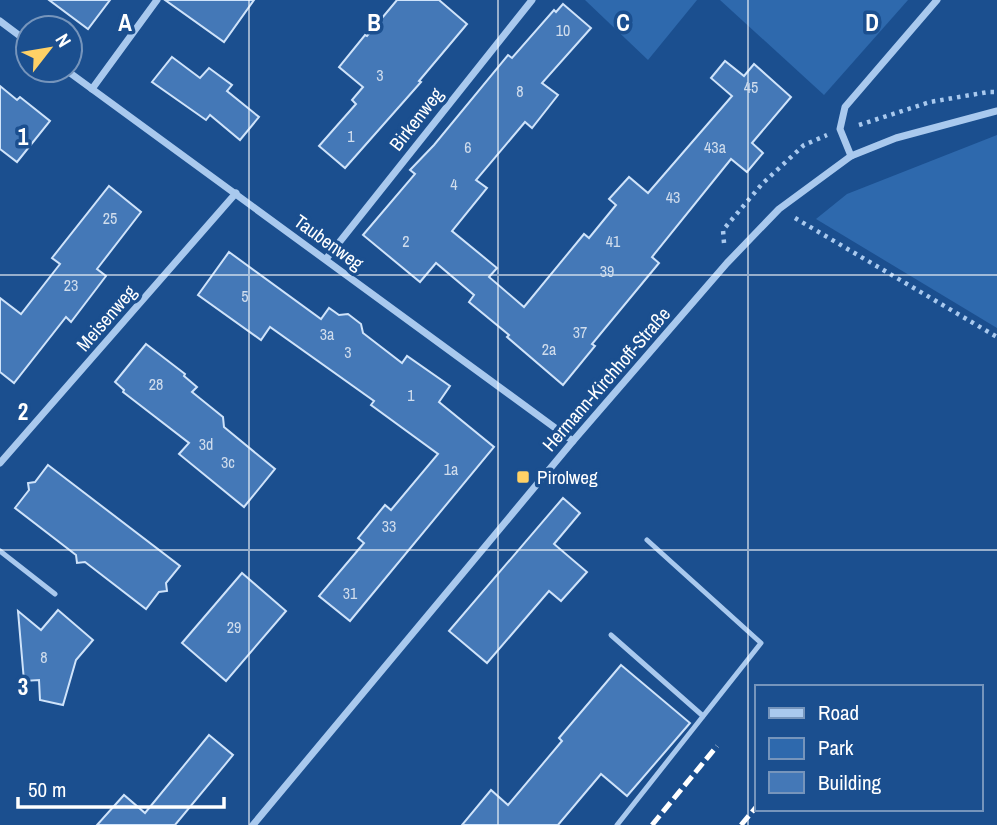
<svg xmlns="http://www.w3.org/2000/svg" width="997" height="825" font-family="'Archivo Narrow',sans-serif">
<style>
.green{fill:#2e69ad}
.building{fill:#4478b7;stroke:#cfe3fa;stroke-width:2}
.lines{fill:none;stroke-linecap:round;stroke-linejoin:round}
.path{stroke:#a9c9ee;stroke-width:4.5;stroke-dasharray:3.5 5;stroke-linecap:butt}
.lane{stroke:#a9c9ee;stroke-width:5}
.street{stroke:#a9c9ee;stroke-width:7}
.rail{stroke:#fff;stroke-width:5;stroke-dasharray:12 5;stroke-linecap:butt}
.grid{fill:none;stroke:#fff;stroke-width:2;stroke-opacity:0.55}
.poi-dot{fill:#ffd166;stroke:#1b4f8f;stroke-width:2.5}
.labels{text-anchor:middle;stroke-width:7;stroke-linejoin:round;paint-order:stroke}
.number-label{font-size:16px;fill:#d0dded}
.street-label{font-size:19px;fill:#fff;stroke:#1b4f8f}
.poi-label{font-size:19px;fill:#fff;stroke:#1b4f8f;text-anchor:start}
.grid-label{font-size:23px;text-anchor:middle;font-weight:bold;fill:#fff;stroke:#1b4f8f;stroke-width:7;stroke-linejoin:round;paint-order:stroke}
</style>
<rect width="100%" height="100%" fill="#1b4f8f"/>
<g class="green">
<polygon points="585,0 697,0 648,60"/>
<polygon points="720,0 908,0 824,95"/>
<polygon points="997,135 997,328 816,219 847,194"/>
</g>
<g class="building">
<polygon points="49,0 110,0 88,29"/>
<polygon points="165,0 254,0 224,42"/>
<polygon points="397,0 439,0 467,24 419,81 421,82 345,168 319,146 356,104 352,100 363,87 339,67 365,35 367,36"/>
<polygon points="563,4 591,28 542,83 558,95 532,128 525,122 476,180 487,188 452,231 497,268 489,277 524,307 584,234 589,238 616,205 609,199 629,177 648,193 732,96 711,78 725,61 744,76 754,64 791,97 752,143 763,153 747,172 731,159 652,257 659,263 592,344 595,346 563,385 507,337 509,335 469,302 474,295 436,263 420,282 363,235 415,174 410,170 434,145 508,55 512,58 554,10 556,12"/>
<polygon points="172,57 200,78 209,68 232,85 227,91 259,117 240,140 210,115 206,120 152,82"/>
<polygon points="0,86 17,100 20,97 50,121 17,162 0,149"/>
<polygon points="109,186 141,212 97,269 106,276 71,322 66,317 14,383 0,372 0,298 21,314 60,264 52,258"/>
<polygon points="229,252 321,319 329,308 339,315 348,314 361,324 363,333 402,363 407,356 450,386 439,402 494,447 350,621 319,596 364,543 358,538 385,505 391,510 438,454 371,405 374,401 270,327 261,340 198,295"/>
<polygon points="146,344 185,374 184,376 197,387 192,392 223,417 224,427 275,469 244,507 179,454 189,443 123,392 124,390 115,382"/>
<polygon points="48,465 180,566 166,583 167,591 159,592 146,609 85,562 77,563 76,555 15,508 29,490 28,483 35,482"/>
<polygon points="563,498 580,513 554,544 587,572 561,601 549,591 487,663 449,631"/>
<polygon points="242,573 286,611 226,681 182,643"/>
<polygon points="58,610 93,640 76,660 63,705 40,700 39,680 24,681 18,611 41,630"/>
<polygon points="621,665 690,723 627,796 601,774 558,825 462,825 491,790 508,805 562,741 559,738"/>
<polygon points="209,735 233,755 175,825 97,825 124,795 145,813"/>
</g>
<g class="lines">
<g class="path">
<polyline points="859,125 930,102 988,92 996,92"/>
<polyline points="795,218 997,337"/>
<polyline points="724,243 723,230 762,184 804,145 827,135"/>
</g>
<g class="lane">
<polyline points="0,551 55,594"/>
<polyline points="611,635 703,716"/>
<polyline points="617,825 761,643 647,540"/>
</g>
<g class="street">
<polyline points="0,21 28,42"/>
<polyline points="66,70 573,441"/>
<polyline points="92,89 157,0"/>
<polyline points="851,156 840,129 845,107 937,0"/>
<polyline points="326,259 532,0"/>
<polyline points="0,463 236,193"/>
<polyline points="253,825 573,441 727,263 779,209 851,156 896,138 997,111"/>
</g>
<g class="rail">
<polyline points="652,825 717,746"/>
<polyline points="741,825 757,806"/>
</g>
</g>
<path class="grid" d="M 249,0 L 249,825M 498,0 L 498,825M 748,0 L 748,825M 0,275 L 997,275M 0,550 L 997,550"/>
<rect class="poi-dot" x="516" y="470" width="14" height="14" rx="3.5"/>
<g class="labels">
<g class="number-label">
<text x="563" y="36">10</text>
<text x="380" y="81">3</text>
<text x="751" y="93">45</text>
<text x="520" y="97">8</text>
<text x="351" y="142">1</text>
<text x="468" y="153">6</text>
<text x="715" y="153">43a</text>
<text x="454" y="190">4</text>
<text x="673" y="203">43</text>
<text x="110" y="224">25</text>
<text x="406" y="247">2</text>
<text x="613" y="247">41</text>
<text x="607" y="277">39</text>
<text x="71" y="291">23</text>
<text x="245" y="302">5</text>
<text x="580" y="338">37</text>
<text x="327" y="340">3a</text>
<text x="549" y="355">2a</text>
<text x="348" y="358">3</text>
<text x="156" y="390">28</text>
<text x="411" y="401">1</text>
<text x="206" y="450">3d</text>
<text x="228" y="468">3c</text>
<text x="451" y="475">1a</text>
<text x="389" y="532">33</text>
<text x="350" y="599">31</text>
<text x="234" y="633">29</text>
<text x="44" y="663">8</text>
</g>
<g class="street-label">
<text transform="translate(416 119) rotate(-52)" y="7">Birkenweg</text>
<text transform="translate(329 242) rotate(36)" y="7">Taubenweg</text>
<text transform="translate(106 318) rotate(-49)" y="7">Meisenweg</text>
<text transform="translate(606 379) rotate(-49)" y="7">Hermann-Kirchhoff-Straße</text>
</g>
<g class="poi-label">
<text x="537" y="484">Pirolweg</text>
</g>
</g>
<g class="grid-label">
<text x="125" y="31">A</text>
<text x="374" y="31">B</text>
<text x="623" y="31">C</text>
<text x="872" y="31">D</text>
<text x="23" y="145">1</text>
<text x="23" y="420">2</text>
<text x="23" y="695">3</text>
</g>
<rect x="755" y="685" width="228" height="126" fill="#1b4f8f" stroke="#7695bc" stroke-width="2"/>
<rect x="769" y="708" width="35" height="10" fill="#a9c9ee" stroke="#7695bc" stroke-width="2"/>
<text x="818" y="720" font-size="21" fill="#ffffff">Road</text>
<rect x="769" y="738" width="35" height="21" fill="#2e69ad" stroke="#7695bc" stroke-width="2"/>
<text x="818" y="755" font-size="21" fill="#ffffff">Park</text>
<rect x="769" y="772" width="35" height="21" fill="#4478b7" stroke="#7695bc" stroke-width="2"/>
<text x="818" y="790" font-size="21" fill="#ffffff">Building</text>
<g transform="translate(49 49) rotate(59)"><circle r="33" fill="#1b4f8f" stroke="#7695bc" stroke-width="2"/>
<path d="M0-5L12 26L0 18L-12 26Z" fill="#ffd166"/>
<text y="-10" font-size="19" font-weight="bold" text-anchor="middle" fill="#ffffff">N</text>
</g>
<path d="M18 797v10h206v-10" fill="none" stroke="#ffffff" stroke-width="3.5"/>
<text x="28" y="797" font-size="21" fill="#ffffff" stroke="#1b4f8f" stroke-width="5" paint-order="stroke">50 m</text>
</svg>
